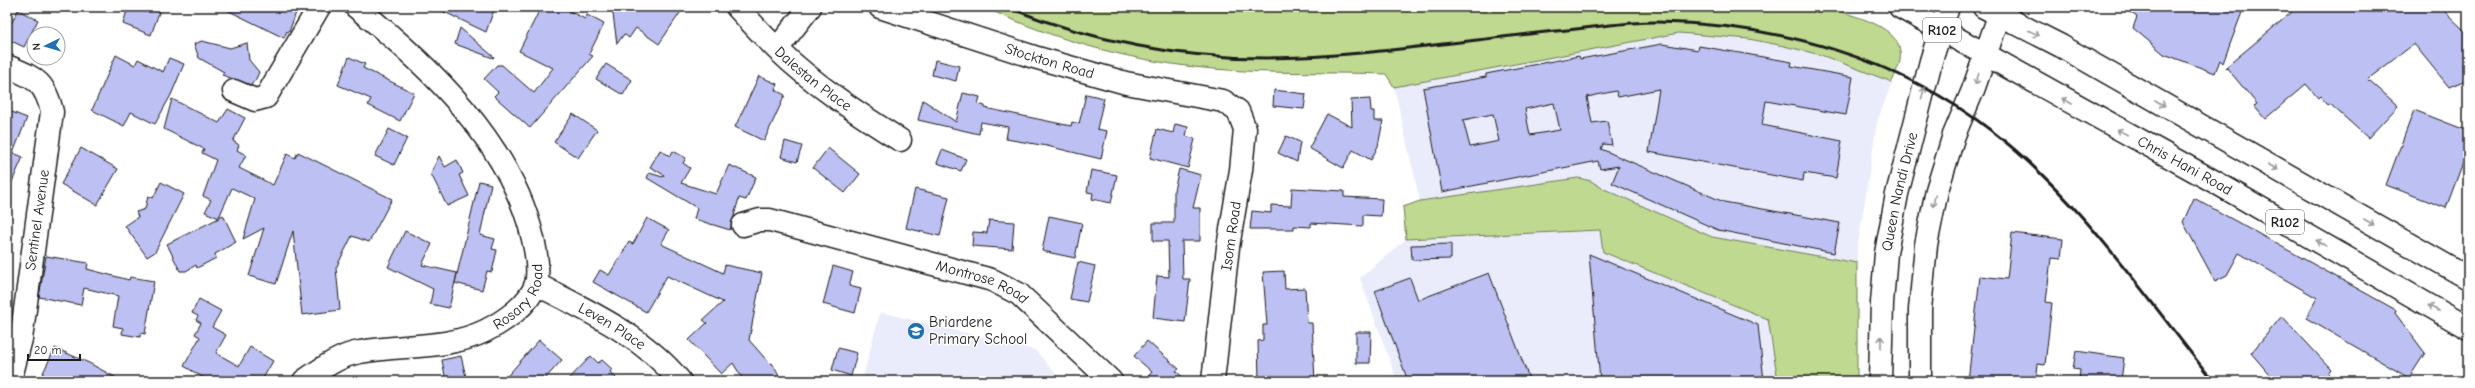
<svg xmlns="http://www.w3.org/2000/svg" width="2475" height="388" font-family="'Comic Neue',sans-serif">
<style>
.built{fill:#ebecfb}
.green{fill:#bfd990;stroke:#6e7a56}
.building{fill:#bdc0f2;stroke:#1c1c1c;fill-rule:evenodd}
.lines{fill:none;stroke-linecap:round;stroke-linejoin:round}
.minor-casing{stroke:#1c1c1c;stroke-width:25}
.major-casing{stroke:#1c1c1c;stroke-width:25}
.minor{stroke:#fff;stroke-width:22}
.major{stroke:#fff;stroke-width:22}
.rail{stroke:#1c1c1c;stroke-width:3}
.oneway{stroke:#999}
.labels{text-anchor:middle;stroke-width:3;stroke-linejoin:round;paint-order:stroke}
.shield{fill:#fff;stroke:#606060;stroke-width:1}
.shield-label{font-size:14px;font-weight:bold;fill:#1c1c1c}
.street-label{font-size:15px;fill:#1c1c1c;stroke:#fff}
.poi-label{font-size:15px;fill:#1c1c1c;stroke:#fff;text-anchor:start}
</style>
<rect width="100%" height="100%" fill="#fff"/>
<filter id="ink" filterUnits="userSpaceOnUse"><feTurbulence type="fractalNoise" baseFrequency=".025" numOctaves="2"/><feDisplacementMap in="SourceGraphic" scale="8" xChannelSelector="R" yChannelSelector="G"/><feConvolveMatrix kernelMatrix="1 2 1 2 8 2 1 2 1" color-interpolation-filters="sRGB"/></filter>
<g filter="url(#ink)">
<g class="built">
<polygon points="1679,33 1749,39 1784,46 1821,55 1892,82 1877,122 1857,251 1857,263 1712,237 1601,188 1591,181 1579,178 1420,201 1394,87"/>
<polygon points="1600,230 1603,252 1768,319 1778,381 1397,381 1360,278 1406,239"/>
<polygon points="880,312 1035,350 1062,381 862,381"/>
</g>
<g class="green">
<path d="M 984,7 L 1825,7 C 1850,16 1906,24 1900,61 C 1898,68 1895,75 1892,82 L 1821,55 L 1784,46 L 1749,39 L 1679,33 L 1394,87 L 1386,74 C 1329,72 1271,74 1214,69 C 1134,62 1056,41 984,7 Z"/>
<polygon points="1578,178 1591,181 1602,188 1712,237 1857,263 1857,381 1778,381 1768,319 1603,252 1600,230 1406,239 1403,207 1420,201"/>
</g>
<g class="building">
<polygon points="128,7 161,7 151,35 123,24"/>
<polygon points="221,7 298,7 289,32 287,31 284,38"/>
<polygon points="434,7 495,7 486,32"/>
<polygon points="541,7 562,7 585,19 587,15 604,24 589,54 593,56 530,128 494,96 498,92 484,79 497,65 502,65 534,93 553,68 519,51"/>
<polygon points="612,7 684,7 659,44 636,28 629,38 624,34 617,44"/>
<polygon points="2122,7 2244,7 2223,63 2220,60 2215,73 2164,54 2133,28 2137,17"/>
<polygon points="2298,7 2440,7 2468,34 2468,79 2449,87 2414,44 2368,79 2398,106 2368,138 2330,104 2328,105 2320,96 2318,98 2306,84 2265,119 2254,106 2257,104 2226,67"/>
<polygon points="18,10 38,20 24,47 7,39 7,32"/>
<polygon points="460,28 494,57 493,58 455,44"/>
<polygon points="202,41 230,48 247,43 249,60 259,72 256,79 251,85 222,75 224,72 199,58 194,44"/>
<path d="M 1662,44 L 1698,50 L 1699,46 L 1792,62 L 1791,66 L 1853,77 L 1846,115 L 1766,101 L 1762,125 L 1842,141 L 1836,178 L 1804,173 L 1803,181 L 1649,152 L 1659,89 L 1618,97 L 1616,91 L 1587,97 L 1592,123 L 1607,121 L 1612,145 L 1603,144 L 1601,149 L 1724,202 L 1840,223 L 1834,253 L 1718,230 L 1612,183 L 1619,166 L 1600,169 L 1598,161 L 1442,192 L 1423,88 L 1486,77 L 1486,74 L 1579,56 L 1580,59 ZM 1554,103 L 1560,130 L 1530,135 L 1525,109 ZM 1493,114 L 1499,141 L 1470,147 L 1463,120 Z"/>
<polygon points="116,55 135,65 138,59 163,72 169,58 184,64 171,95 155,124 131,112 124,126 92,110"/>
<polygon points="349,57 365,64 363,68 414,93 400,121 368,105 371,99 338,85"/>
<polygon points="935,60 959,66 956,81 932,75"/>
<polygon points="606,64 632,80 623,95 596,79"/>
<polygon points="759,76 777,84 775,90 785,95 764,141 735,127"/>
<polygon points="1274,90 1306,94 1304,109 1273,106"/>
<polygon points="963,93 980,97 978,104 985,106 985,108 1071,126 1072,122 1079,124 1086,94 1104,98 1097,129 1107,131 1101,159 1047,146 1006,139 1008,127 981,122 979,134 918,120 923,100 956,122"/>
<polygon points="172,99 219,123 228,109 245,118 233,141 239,145 237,150 246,155 239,168 273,185 287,154 295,158 298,152 392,199 369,242 352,236 336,268 340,310 302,315 293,231 276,284 249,276 264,228 243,239 255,199 232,188 219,217 223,215 236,242 215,254 216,258 197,268 196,265 186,271 180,271 167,244 219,218 205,212 211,200 203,196 216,160 202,153 204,149 164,129"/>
<polygon points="1370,99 1371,111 1374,111 1374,121 1383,121 1378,146 1371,160 1353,150 1343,168 1309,148 1327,114 1352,127 1351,100"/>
<polygon points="7,110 27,118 13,153 23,157 7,193"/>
<polygon points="2414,110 2468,131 2468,149 2446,208 2386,185"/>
<polygon points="573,114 597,130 578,158 554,142"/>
<polygon points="1175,124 1188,127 1186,136 1195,139 1188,168 1150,158 1157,129 1173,133"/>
<polygon points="389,129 407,138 394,165 375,156"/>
<polygon points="1286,136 1300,142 1297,162 1278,153"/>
<polygon points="785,141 802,146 797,162 781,157"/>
<polygon points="81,148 118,169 97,205 61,184"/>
<polygon points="828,148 860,174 845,193 813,168"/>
<polygon points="660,150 670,156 673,151 686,158 683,163 690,168 681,183 716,194 729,165 756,177 746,200 739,198 730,230 694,219 697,208 647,178 649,173 663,177 664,175 650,167"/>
<polygon points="942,150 966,159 961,171 937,163"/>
<polygon points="439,156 445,167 457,160 463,173 459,175 469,196 447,206 431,174"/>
<polygon points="1179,169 1201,175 1193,208 1200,208 1200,241 1182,241 1183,279 1190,279 1185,322 1153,318 1157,276 1169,277 1168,241 1153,241 1153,223 1174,223 1174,190"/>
<polygon points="1091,170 1117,175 1111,203 1092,199 1093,193 1087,192"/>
<polygon points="479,181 491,184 480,235 495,239 492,249 497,250 492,272 487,271 482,290 455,283"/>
<polygon points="161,182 184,194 155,252 147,257 125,226 138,217 136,212 145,209 148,196 153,198"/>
<polygon points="1292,188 1344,191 1344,197 1382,199 1381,216 1363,215 1363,226 1311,223 1311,227 1294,226 1294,229 1250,229 1252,211 1271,213 1271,205 1291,206"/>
<polygon points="915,189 949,197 940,236 906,228"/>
<polygon points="2194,198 2396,310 2395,313 2425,353 2409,378 2306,318 2317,298 2239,253 2227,275 2215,281 2183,222"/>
<polygon points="1049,216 1082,223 1075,258 1042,251"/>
<polygon points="647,218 669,230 661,244 723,273 725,265 762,273 749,340 770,364 772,363 782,381 744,381 733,363 721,374 689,340 707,323 703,320 723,302 667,276 646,312 593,282 600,270 609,275 629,242 633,244"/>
<polygon points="989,220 1014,222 1012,249 972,246 973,232 987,233"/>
<polygon points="405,231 432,244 422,265 457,273 449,308 430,304 433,289 388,267"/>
<polygon points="2012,233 2063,239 2061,259 2051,258 2046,302 2052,303 2045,365 2038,364 2036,381 1968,381 1980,276 2007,279"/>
<polygon points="1451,244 1451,259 1412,260 1411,245"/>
<polygon points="1589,254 1758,325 1764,381 1600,381"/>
<polygon points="46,256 88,263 87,269 129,280 130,277 154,281 145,334 141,333 140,337 122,334 123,328 113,326 118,296 84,288 81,305 39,297"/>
<polygon points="1078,262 1095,266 1087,302 1070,299"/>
<polygon points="833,266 853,272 849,286 861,289 855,313 823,304"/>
<polygon points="1284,271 1285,289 1305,288 1307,323 1312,323 1315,381 1259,381 1258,341 1263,340 1263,325 1267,325 1263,272"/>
<polygon points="1489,273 1530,381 1408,381 1375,291 1410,278 1418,300"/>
<polygon points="199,299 221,311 212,327 226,335 216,353 239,366 250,347 273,361 262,380 264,381 209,381 184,366 200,337 195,334 201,323 196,320 198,316 192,313"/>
<polygon points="2282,316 2331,369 2328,373 2335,381 2275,381 2251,353"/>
<polygon points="1356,332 1371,332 1370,363 1356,363"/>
<polygon points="539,340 562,360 543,381 503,381"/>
<polygon points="1147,341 1179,369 1176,371 1187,381 1144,381 1152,372 1134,356"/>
<polygon points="55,348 89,363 122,381 39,381"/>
<polygon points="838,348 857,353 851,376 832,370"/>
<polygon points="2076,351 2124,358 2121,381 2079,381 2080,370 2073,369"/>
<polygon points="461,356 467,381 446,381 442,360"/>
<polygon points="591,356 598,363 602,360 612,369 610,372 619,381 567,381"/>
</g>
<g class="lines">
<defs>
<g id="minor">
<path id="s1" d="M 737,7 C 750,21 763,36 777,49 C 813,84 857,113 900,140"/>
<path id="s2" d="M 880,7 L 1034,57 L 1126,83 L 1223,101 L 1238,111 L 1245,129 L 1241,170 L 1228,247 L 1213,381"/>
<polyline points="777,49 810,7"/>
<path d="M 7,66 C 35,78 45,81 52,112 L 21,339 L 10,381"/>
<polyline points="234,91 255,100 266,97 319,7"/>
<path id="s3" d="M 743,225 L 760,220 L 770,220 L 992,280 L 1019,294 L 1111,381"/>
<path id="s4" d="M 536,284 C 588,311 642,335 680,381"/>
<path id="s5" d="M 304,381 C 321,369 340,355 360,352 C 403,344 445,350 485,331 C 503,322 529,305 536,284 C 539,272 536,252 533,239 C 512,145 429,65 356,7"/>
</g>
<g id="major">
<path id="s6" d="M 1900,7 L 2215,182 L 2468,328"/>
<polyline points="1984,7 2061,46 2468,278"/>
<path id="s7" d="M 1880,381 L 1882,303 L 1886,253 L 1897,194 L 1931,61 L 1948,7"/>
<polyline points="1920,381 1920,310 1926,245 1937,190 1954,135 1973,90 1999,16"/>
</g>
</defs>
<use href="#minor" class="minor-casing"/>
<use href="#major" class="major-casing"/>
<use href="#minor" class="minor"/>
<use href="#major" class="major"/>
<path class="rail" d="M 1007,7 C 1089,40 1176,58 1265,58 C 1363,57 1459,41 1556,31 C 1589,28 1624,22 1657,22 C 1778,24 1897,57 1993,132 C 2079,198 2145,296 2213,381"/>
</g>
<defs><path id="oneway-shaft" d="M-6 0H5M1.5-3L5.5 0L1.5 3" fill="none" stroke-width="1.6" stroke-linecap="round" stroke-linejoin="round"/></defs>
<g class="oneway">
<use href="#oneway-shaft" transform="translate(2034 33) rotate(26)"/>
<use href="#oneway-shaft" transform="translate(1977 79) rotate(108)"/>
<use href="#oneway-shaft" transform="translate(1923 93) rotate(-76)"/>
<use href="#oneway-shaft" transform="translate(2067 101) rotate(-150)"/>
<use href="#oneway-shaft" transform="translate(2160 103) rotate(30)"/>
<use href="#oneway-shaft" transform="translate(2122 132) rotate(-152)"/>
<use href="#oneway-shaft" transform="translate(2273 167) rotate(30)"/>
<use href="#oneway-shaft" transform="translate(1934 201) rotate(101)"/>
<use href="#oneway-shaft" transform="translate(2369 222) rotate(30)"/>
<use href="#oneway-shaft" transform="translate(2321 243) rotate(-150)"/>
<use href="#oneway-shaft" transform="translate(2433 308) rotate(-150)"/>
<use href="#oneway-shaft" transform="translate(1881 342) rotate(-89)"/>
</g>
</g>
<defs>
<symbol id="school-disc" viewBox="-11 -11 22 22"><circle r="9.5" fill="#1f6fb2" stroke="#fff"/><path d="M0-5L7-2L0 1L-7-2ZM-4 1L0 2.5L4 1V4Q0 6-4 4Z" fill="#fff"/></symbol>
</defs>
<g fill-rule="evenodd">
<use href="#school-disc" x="906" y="321" width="20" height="20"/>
</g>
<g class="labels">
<g class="shield">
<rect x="1923" y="18" width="38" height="24" rx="3"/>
<rect x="2266" y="210" width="38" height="24" rx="3"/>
</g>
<g class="shield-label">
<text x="1942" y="35">R102</text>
<text x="2285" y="227">R102</text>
</g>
<g class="street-label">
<text dy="5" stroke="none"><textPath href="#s2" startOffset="178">Stockton Road</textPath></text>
<text dy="5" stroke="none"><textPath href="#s1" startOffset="105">Dalestan Place</textPath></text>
<text dy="5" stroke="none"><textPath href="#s6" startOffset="326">Chris Hani Road</textPath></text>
<text dy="5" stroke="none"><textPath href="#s7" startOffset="191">Queen Nandi Drive</textPath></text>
<text transform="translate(37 220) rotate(-82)" y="5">Sentinel Avenue</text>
<text transform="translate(1231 236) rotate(-82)" y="5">Isom Road</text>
<text dy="5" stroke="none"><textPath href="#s3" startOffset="249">Montrose Road</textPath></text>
<text dy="5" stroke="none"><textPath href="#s5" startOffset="242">Rosary Road</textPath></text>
<text dy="5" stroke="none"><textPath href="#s4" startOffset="87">Leven Place</textPath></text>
</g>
<g class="poi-label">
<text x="929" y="327">Briardene<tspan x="929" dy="17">Primary School</tspan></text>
</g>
</g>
<rect width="2475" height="388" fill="none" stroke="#fff" stroke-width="24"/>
<rect x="12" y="12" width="2451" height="364" fill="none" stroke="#1c1c1c" stroke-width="1.5" filter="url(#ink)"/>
<g transform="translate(46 46) rotate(265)"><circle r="19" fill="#ffffff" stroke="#a4a4a4"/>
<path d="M0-3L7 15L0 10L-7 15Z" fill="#1f6fb2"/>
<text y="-6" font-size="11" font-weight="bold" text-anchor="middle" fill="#1c1c1c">N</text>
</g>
<path d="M28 354v6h52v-6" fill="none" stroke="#1c1c1c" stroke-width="2"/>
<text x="34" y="354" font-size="12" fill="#1c1c1c" stroke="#ffffff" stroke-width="3" paint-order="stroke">20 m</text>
</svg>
